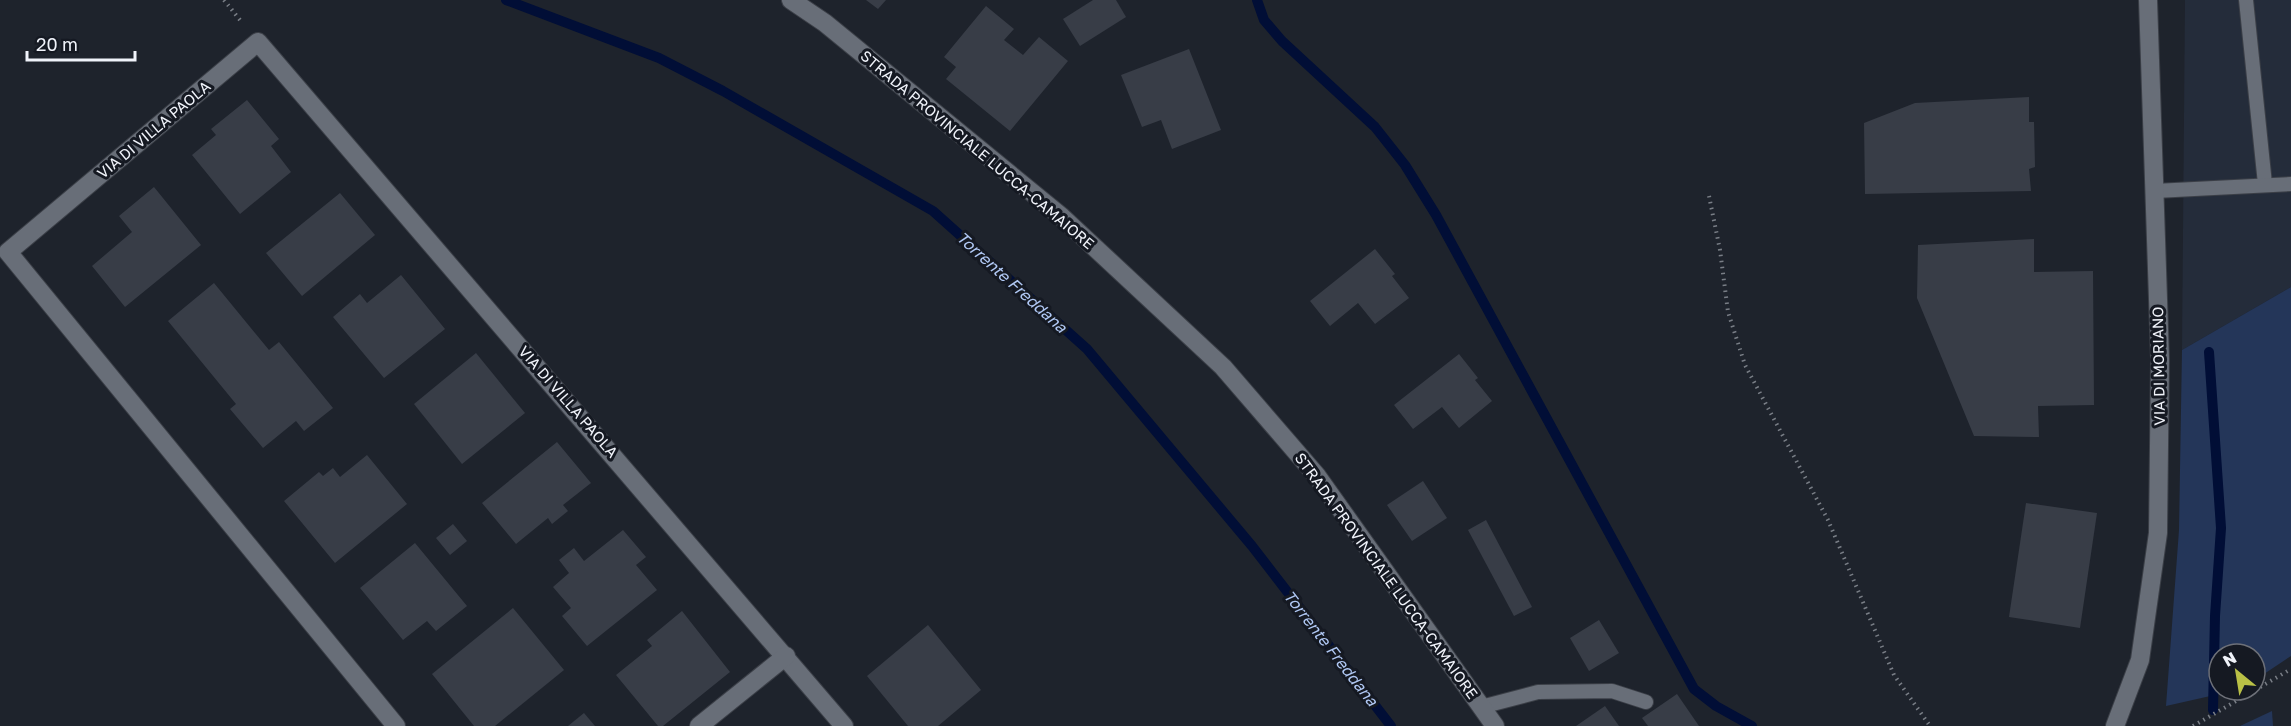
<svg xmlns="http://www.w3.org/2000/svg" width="2291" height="726" font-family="'Golos Text',sans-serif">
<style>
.built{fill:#242c3a}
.green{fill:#243659}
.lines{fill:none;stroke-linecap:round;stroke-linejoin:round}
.stream{stroke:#010e36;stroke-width:10}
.building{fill:#383d47}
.lane-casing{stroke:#3b3f47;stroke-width:16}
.street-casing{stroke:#3b3f47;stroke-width:20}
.secondary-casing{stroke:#3b3f47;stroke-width:20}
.path{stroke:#797e86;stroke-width:4;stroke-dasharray:1.5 4.5;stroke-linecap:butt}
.lane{stroke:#686e78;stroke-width:14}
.street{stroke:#686e78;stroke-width:18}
.secondary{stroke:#686e78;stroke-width:18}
.labels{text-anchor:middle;stroke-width:6;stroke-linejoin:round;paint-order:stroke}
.street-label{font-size:15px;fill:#f0f3fa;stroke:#151922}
.water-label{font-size:16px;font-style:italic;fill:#b0c8f4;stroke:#151922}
</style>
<rect width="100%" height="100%" fill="#1e232c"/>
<polygon class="built" points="2185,0 2291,0 2291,287 2182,350"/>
<g class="green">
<polygon points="2291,287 2291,656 2255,680 2255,654 2219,654 2219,690 2237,690 2166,706 2179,530 2182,350"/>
<polygon points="2272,711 2273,726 2240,726"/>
</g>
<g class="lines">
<g class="stream">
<polyline points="506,0 659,58 723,91 933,211 1087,349 1252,546 1391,726"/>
<polyline points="1257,0 1264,20 1282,41 1375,127 1405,165 1436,215 1694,689 1716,706 1752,726"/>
<polyline points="2209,352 2221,528 2215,616 2213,710"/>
</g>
</g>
<g class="building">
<polygon points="866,0 886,0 878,9"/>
<polygon points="1093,0 1116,0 1126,17 1080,46 1063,19"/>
<polygon points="986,6 1014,29 1004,40 1023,55 1039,37 1068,61 1010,131 946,79 956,67 944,57"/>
<polygon points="1189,49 1221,130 1172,149 1161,120 1142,127 1121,75"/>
<polygon points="2029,97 2029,122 2034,122 2035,167 2029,169 2031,191 1865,194 1864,123 1915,103"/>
<polygon points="247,100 279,139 271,146 291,172 240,214 192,155 216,135 211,129"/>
<polygon points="154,187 201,245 125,307 92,266 132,232 119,216"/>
<polygon points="340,193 375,235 302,296 266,253"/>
<polygon points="2034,239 2034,272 2093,271 2094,405 2038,406 2039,437 1974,436 1917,298 1918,245"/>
<polygon points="1375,249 1395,274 1392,276 1409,298 1375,324 1358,303 1330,326 1310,301"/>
<polygon points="401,275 445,329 384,378 333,317 360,294 367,303"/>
<polygon points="214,283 269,350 279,342 333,408 304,431 296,421 263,448 230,409 236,404 168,321"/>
<polygon points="476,353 525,413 462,464 414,404"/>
<polygon points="1459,354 1478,378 1475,380 1492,401 1459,428 1442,407 1413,429 1394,405"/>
<polygon points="557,442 591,483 563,505 568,511 552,524 548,518 516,544 482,503"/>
<polygon points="367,455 407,504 335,563 284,501 319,472 323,476 333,468 340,477"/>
<polygon points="1423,481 1447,518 1412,541 1387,505"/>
<polygon points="2026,503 2097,513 2080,628 2009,617"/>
<polygon points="1486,520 1532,607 1514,616 1468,530"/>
<polygon points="453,524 467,541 450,555 436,538"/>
<polygon points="623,530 646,557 636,565 657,590 587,646 562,616 571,608 553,587 569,573 559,560 574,548 584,561"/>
<polygon points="415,543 467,606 436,631 427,621 403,640 360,588"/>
<polygon points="513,608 564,670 495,726 474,726 432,674"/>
<polygon points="682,611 730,672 663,726 658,726 616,675 652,646 647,640"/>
<polygon points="1599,620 1619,653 1589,671 1570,638"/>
<polygon points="928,625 981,690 938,726 908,726 867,676"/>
<polygon points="1677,694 1699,726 1648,726 1642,718"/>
<polygon points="1605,706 1619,726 1576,726"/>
<polygon points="584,713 595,726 568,726"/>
</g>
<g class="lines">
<defs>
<g id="lane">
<polyline points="2246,0 2265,184"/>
<polyline points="2155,191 2291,184"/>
<polyline points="1481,707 1538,692 1612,691 1646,702"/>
</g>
<g id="street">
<polyline points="396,726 8,252 258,42 844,726"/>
<polyline points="699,726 786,656"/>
</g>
<g id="secondary">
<polyline points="791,0 825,23 1062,217 1223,367 1317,476 1495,726"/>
<polyline points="2115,726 2140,660 2158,533 2160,359 2148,0"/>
</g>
</defs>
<use href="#lane" class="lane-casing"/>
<use href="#street" class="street-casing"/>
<use href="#secondary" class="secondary-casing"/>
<g class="path">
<polyline points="224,0 240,20"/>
<polyline points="1709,196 1720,250 1728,312 1745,365 1828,520 1894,675 1930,726"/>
<polyline points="2255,690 2291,669"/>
<polyline points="2193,726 2255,690"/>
</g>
<use href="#lane" class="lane"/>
<use href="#street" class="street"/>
<use href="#secondary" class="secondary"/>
</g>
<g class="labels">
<g class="street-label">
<text transform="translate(154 130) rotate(-40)" y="5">VIA DI VILLA PAOLA</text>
<text transform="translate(977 150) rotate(40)" y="5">STRADA PROVINCIALE LUCCA-CAMAIORE</text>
<text transform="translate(2159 366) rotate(-91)" y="5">VIA DI MORIANO</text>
<text transform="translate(568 402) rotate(49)" y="5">VIA DI VILLA PAOLA</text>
<text transform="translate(1386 576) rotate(54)" y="5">STRADA PROVINCIALE LUCCA-CAMAIORE</text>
</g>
<g class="water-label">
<text transform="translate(1012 282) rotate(42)" y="6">Torrente Freddana</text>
<text transform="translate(1331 648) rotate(52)" y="6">Torrente Freddana</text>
</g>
</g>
<g transform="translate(2237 672) rotate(330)"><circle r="28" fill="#151922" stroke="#6d7078" stroke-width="1.5"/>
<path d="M0-4.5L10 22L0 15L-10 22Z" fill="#b9c046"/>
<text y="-9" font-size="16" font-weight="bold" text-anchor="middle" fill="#f0f3fa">N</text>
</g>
<path d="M27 51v9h108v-9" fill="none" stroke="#f0f3fa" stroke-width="3"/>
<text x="36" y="51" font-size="18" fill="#f0f3fa" stroke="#151922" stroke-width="4.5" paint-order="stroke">20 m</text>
</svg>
